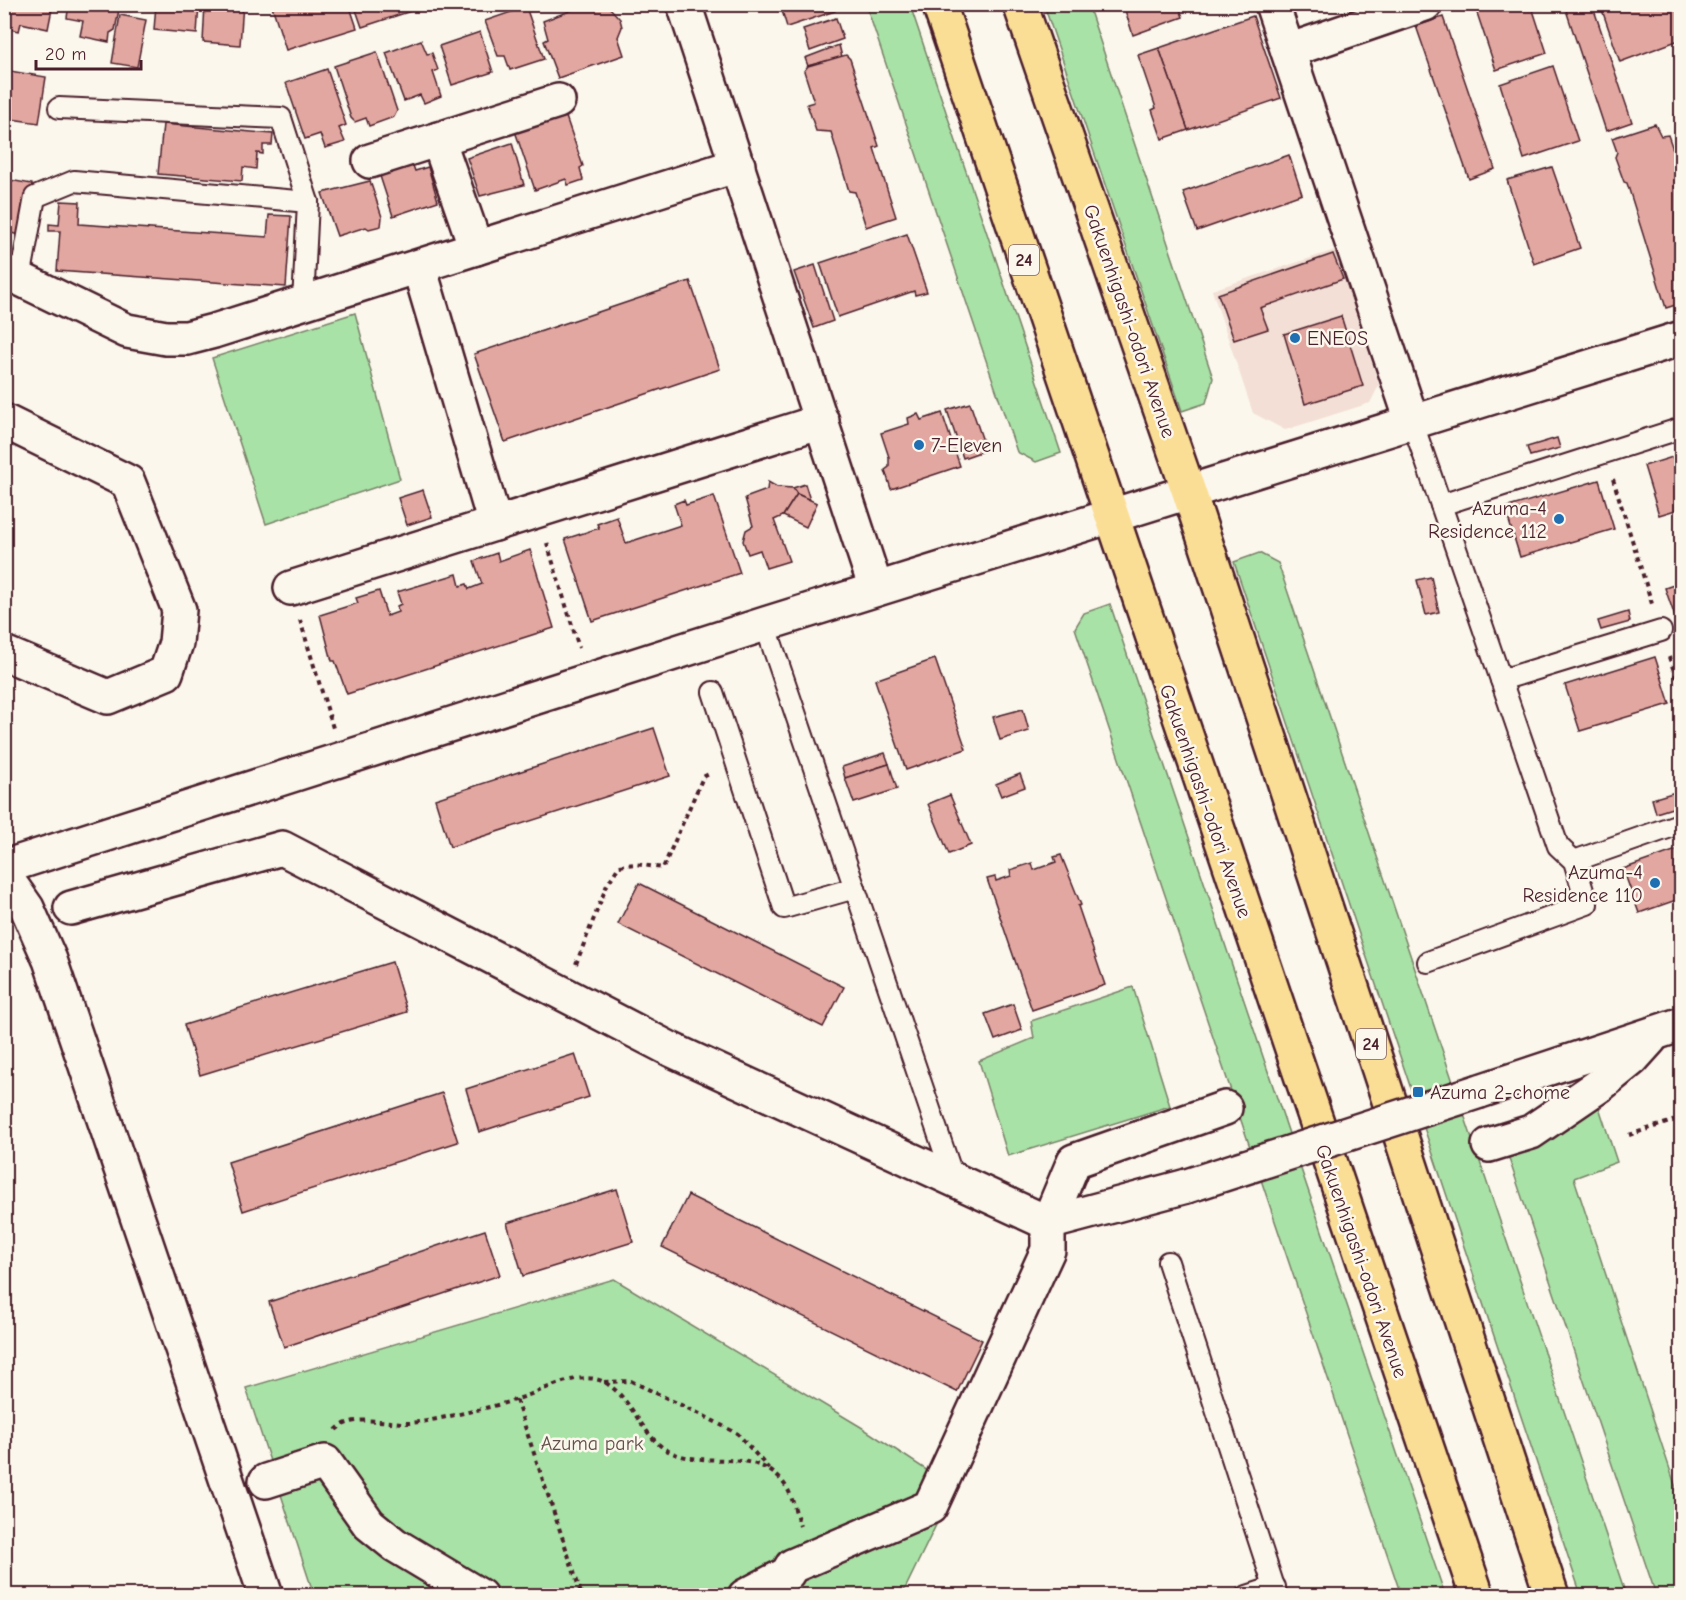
<svg xmlns="http://www.w3.org/2000/svg" width="1686" height="1600" font-family="'Comic Neue',sans-serif">
<style>
.built{fill:#f3dfd5}
.green{fill:#a8e2a6;stroke:#798068;stroke-width:1.5}
.building{fill:#e1a7a0;stroke:#4a1f2b;stroke-width:1.5}
.lines{fill:none;stroke-linecap:round;stroke-linejoin:round}
.lane-casing{stroke:#4a1f2b;stroke-width:24}
.street-casing{stroke:#4a1f2b;stroke-width:38}
.secondary-casing{stroke:#4a1f2b;stroke-width:38}
.primary-casing{stroke:#4a1f2b;stroke-width:38}
.path{stroke:#4a1f2b;stroke-width:4;stroke-dasharray:4.5 4.5;stroke-linecap:butt}
.lane{stroke:#fbf7ec;stroke-width:20}
.street{stroke:#fbf7ec;stroke-width:33}
.secondary{stroke:#fbf7ec;stroke-width:33}
.primary{stroke:#fbde96;stroke-width:33}
.street-bridge-casing{stroke:#4a1f2b;stroke-width:38;stroke-linecap:butt}
.street-bridge{stroke:#fbf7ec;stroke-width:33}
.poi-dot{fill:#1f6fb2;stroke:#fbf7ec;stroke-width:2}
.labels{text-anchor:middle;stroke-width:5;stroke-linejoin:round;paint-order:stroke}
.shield{fill:#fbf7ec;stroke:#7f6065;stroke-width:1.5}
.shield-label{font-size:18px;font-weight:bold;fill:#4a1f2b}
.street-label{font-size:20px;fill:#4a1f2b;stroke:#fbf7ec}
.poi-label{font-size:20px;fill:#4a1f2b;stroke:#fbf7ec;text-anchor:start}
.park-label{font-size:20px;fill:#62504a;stroke:#fbf7ec}
</style>
<rect width="100%" height="100%" fill="#fbf7ec"/>
<filter id="ink" filterUnits="userSpaceOnUse"><feTurbulence type="fractalNoise" baseFrequency=".0167" numOctaves="2"/><feDisplacementMap in="SourceGraphic" scale="12" xChannelSelector="R" yChannelSelector="G"/><feConvolveMatrix kernelMatrix="1 2 1 2 8 2 1 2 1" color-interpolation-filters="sRGB"/></filter>
<g filter="url(#ink)">
<polygon class="built" points="1335,250 1379,385 1370,403 1285,430 1253,413 1212,290"/>
<g class="green">
<polygon points="866,5 910,5 1061,453 1036,462 1017,452"/>
<polygon points="1044,5 1088,5 1213,378 1206,403 1182,411"/>
<polygon points="355,313 400,479 266,524 212,358"/>
<polygon points="1259,553 1278,563 1626,1595 1581,1595 1234,562"/>
<polygon points="1110,604 1445,1595 1401,1595 1075,628 1084,613"/>
<polygon points="1133,987 1170,1106 1008,1156 979,1061 1034,1038 1031,1021"/>
<polygon points="1598,1104 1617,1162 1574,1178 1681,1503 1681,1595 1656,1595 1506,1150"/>
<polygon points="614,1279 861,1427 954,1488 902,1595 314,1595 246,1388"/>
</g>
<g class="building">
<polygon points="4,4 53,4 48,29 21,23 19,31 4,28"/>
<polygon points="69,4 120,4 115,30 110,33 109,42 80,36 83,21 67,18"/>
<polygon points="156,4 199,4 197,34 154,30"/>
<polygon points="205,4 243,4 240,45 203,42"/>
<polygon points="276,4 349,4 357,28 286,50 272,6"/>
<polygon points="354,4 409,4 411,11 362,27"/>
<polygon points="588,4 614,4 609,7 620,19 622,27 618,37 624,55 558,78 544,41 548,39 543,21"/>
<polygon points="780,4 833,4 835,11 787,27"/>
<polygon points="1123,4 1178,4 1183,17 1133,35"/>
<polygon points="1294,4 1317,4 1296,12"/>
<polygon points="1482,4 1531,4 1547,53 1496,70 1475,7"/>
<polygon points="1564,4 1592,4 1632,122 1606,131"/>
<polygon points="1600,4 1682,4 1682,39 1620,62"/>
<polygon points="526,7 544,59 510,70 505,56 498,56 485,21"/>
<polygon points="120,15 146,20 137,67 112,63"/>
<polygon points="1253,16 1281,98 1188,130 1159,48"/>
<polygon points="1443,17 1495,169 1469,179 1416,26"/>
<polygon points="836,18 843,39 810,51 803,29"/>
<polygon points="480,32 493,72 452,85 439,46"/>
<polygon points="421,40 427,54 432,53 438,70 433,72 441,96 424,103 420,95 404,101 386,53"/>
<polygon points="839,45 842,57 808,66 805,58"/>
<polygon points="1159,48 1188,130 1162,139 1152,110 1156,108 1138,55"/>
<polygon points="377,52 397,111 394,117 369,126 366,118 355,122 351,118 334,66"/>
<polygon points="846,55 850,59 879,146 874,148 896,217 866,227 855,192 849,191 831,132 816,131 807,104 814,102 804,71 808,66"/>
<polygon points="1553,66 1578,141 1524,159 1500,84"/>
<polygon points="327,69 346,125 339,128 345,142 325,148 320,134 305,139 286,83"/>
<polygon points="4,70 46,77 39,123 4,118"/>
<polygon points="1682,113 1682,133 1675,115"/>
<polygon points="565,114 583,166 580,168 583,180 568,185 566,179 535,190 515,131"/>
<polygon points="163,124 273,134 272,145 263,145 263,154 257,153 256,169 243,167 242,181 158,174"/>
<polygon points="1655,124 1661,136 1668,135 1682,175 1682,303 1666,308 1627,183 1624,182 1615,157 1617,152 1612,138"/>
<polygon points="512,143 524,185 480,196 467,158"/>
<polygon points="1289,155 1302,194 1197,231 1183,192"/>
<polygon points="412,163 415,171 428,167 438,201 393,216 379,173"/>
<polygon points="1552,167 1580,248 1534,264 1507,180"/>
<polygon points="4,179 32,184 22,235 4,232"/>
<polygon points="370,181 382,217 381,226 369,229 366,227 337,236 322,193"/>
<polygon points="61,201 80,202 79,224 267,237 269,215 291,216 286,287 57,271 60,231 49,231 49,224 59,225"/>
<polygon points="907,234 927,292 915,295 914,291 838,317 820,263"/>
<polygon points="1333,254 1343,279 1260,308 1268,329 1234,340 1218,294"/>
<polygon points="815,265 833,321 814,328 794,272"/>
<polygon points="690,281 720,369 505,442 474,354"/>
<polygon points="1341,316 1363,386 1305,404 1284,334"/>
<polygon points="970,403 986,450 963,458 947,410"/>
<polygon points="942,413 960,466 891,489 885,470 889,467 889,457 881,433 909,424 908,418 918,414 921,420"/>
<polygon points="1557,438 1560,448 1530,456 1527,447"/>
<polygon points="1682,454 1682,508 1659,515 1644,466"/>
<polygon points="1599,480 1614,529 1520,557 1505,508"/>
<polygon points="768,482 777,487 793,488 797,494 783,516 774,520 789,561 766,568 760,550 748,554 743,541 746,530 753,526 745,498 767,490"/>
<polygon points="805,484 810,500 797,494 793,488"/>
<polygon points="423,490 432,517 407,525 398,498"/>
<polygon points="797,494 817,503 806,527 783,516"/>
<polygon points="714,496 740,573 592,621 565,539 599,528 597,524 617,517 626,543 681,525 674,504 684,500 686,505"/>
<polygon points="530,550 554,628 347,694 335,661 332,661 320,615 358,603 356,598 379,591 387,616 398,612 397,606 401,604 397,592 457,574 460,586 467,584 469,589 482,584 474,561 497,553 499,561"/>
<polygon points="1431,577 1439,612 1426,615 1417,580"/>
<polygon points="1682,582 1682,637 1665,588"/>
<polygon points="1628,612 1630,622 1601,630 1598,621"/>
<polygon points="1655,657 1670,704 1580,731 1565,685"/>
<polygon points="935,659 966,749 906,770 875,680"/>
<polygon points="1023,709 1029,731 1000,740 993,717"/>
<polygon points="654,728 670,776 450,847 435,799"/>
<polygon points="885,753 889,764 845,778 842,767"/>
<polygon points="889,764 897,789 854,803 845,778"/>
<polygon points="1020,774 1025,787 1001,796 996,784"/>
<polygon points="1682,790 1682,805 1656,813 1652,799"/>
<polygon points="950,795 971,845 949,854 928,804"/>
<polygon points="1682,848 1682,898 1639,913 1623,869"/>
<polygon points="1061,855 1081,905 1078,906 1105,985 1032,1010 987,879 995,877 996,881 1011,876 1010,870 1032,863 1034,870 1056,862 1054,857"/>
<polygon points="639,883 844,987 823,1027 618,924"/>
<polygon points="392,962 407,1012 200,1075 184,1025"/>
<polygon points="1013,1004 1022,1030 995,1040 985,1014"/>
<polygon points="575,1054 589,1097 479,1132 466,1089"/>
<polygon points="442,1093 458,1142 243,1211 228,1162"/>
<polygon points="617,1189 633,1242 523,1276 507,1223"/>
<polygon points="688,1195 982,1340 957,1392 662,1247"/>
<polygon points="485,1230 500,1275 284,1347 269,1302"/>
</g>
<g class="lines">
<defs>
<g id="lane">
<polyline points="59,108 281,118 308,202"/>
<polyline points="20,279 35,197 74,181 308,202 303,304"/>
<polyline points="1413,424 1441,505 1682,428"/>
<polyline points="765,624 954,1180"/>
<polyline points="1501,680 1661,631"/>
<polyline points="713,692 784,908 855,888"/>
<polyline points="1574,861 1682,823"/>
<polyline points="1428,962 1587,904 1574,861 1558,846 1441,505"/>
<polyline points="1168,1262 1277,1596"/>
<polyline points="1247,1596 1275,1587"/>
</g>
<g id="street">
<polyline points="684,4 876,589"/>
<polyline points="1272,4 1413,424"/>
<polyline points="1288,51 1425,4"/>
<polyline points="438,139 476,248"/>
<polyline points="370,161 558,101"/>
<polyline points="419,267 495,524"/>
<polyline points="4,271 127,331 166,338 187,338 214,331 738,165"/>
<polyline points="4,421 128,482 179,610 176,643 166,673 108,697 4,653"/>
<polyline points="291,588 822,421"/>
<polyline points="71,908 282,848 670,1049 1048,1223 1187,1186"/>
<polyline points="1480,1091 1682,1024"/>
<polyline points="1489,1145 1531,1132 1600,1085 1632,1059 1650,1039"/>
<polyline points="266,1481 325,1462 369,1524 395,1545 480,1596"/>
<polyline points="745,1596 787,1574 792,1566 930,1507 1048,1250 1048,1223 1074,1161 1225,1108"/>
</g>
<g id="secondary">
<polyline points="4,867 765,624 1682,338"/>
<polyline points="4,875 27,908 50,960 266,1596"/>
</g>
<g id="primary">
<polyline points="939,4 1477,1596"/>
<polyline points="1020,4 1189,492 1552,1596"/>
</g>
</defs>
<use href="#lane" class="lane-casing"/>
<use href="#street" class="street-casing"/>
<use href="#secondary" class="secondary-casing"/>
<use href="#primary" class="primary-casing"/>
<g class="path">
<polyline points="1613,479 1653,607"/>
<polyline points="547,543 579,648"/>
<polyline points="300,620 333,728"/>
<polyline points="1669,657 1682,693"/>
<polyline points="576,964 607,885 619,866 635,864 663,868 703,777 711,773"/>
<polyline points="1629,1135 1682,1118"/>
<polyline points="604,1382 631,1381 704,1416 738,1434 769,1469"/>
<polyline points="516,1400 582,1596"/>
<path d="M 336,1430 C 352,1413 389,1424 410,1423 C 425,1422 441,1418 455,1415 C 476,1410 497,1406 517,1399 C 542,1392 578,1369 604,1382 C 629,1395 640,1430 662,1447 C 699,1474 757,1441 787,1488 C 793,1498 796,1515 800,1526"/>
</g>
<use href="#lane" class="lane"/>
<use href="#street" class="street"/>
<use href="#secondary" class="secondary"/>
<use href="#primary" class="primary"/>
<defs>
<polyline id="street-bridge" points="1187,1186 1480,1091"/>
</defs>
<use href="#street-bridge" class="street-bridge-casing"/>
<use href="#street-bridge" class="street-bridge"/>
</g>
</g>
<g class="poi-dot">
<circle cx="1295" cy="338" r="6"/>
<circle cx="919" cy="445" r="6"/>
<circle cx="1559" cy="519" r="6"/>
<circle cx="1655" cy="883" r="6"/>
<rect x="1412" y="1086" width="12" height="12" rx="3"/>
</g>
<g class="labels">
<g class="shield">
<rect x="1009" y="245" width="30" height="30" rx="4.5"/>
<rect x="1356" y="1029" width="30" height="30" rx="4.5"/>
</g>
<g class="shield-label">
<text x="1024" y="266">24</text>
<text x="1371" y="1050">24</text>
</g>
<g class="street-label">
<text transform="translate(1130 321) rotate(71)" y="7">Gakuenhigashi-odori Avenue</text>
<text transform="translate(1206 801) rotate(71)" y="7">Gakuenhigashi-odori Avenue</text>
<text transform="translate(1362 1261) rotate(71)" y="7">Gakuenhigashi-odori Avenue</text>
</g>
<g class="poi-label">
<text x="1307" y="345">ENEOS</text>
<text x="931" y="452">7-Eleven</text>
<text x="1547" y="515" text-anchor="end">Azuma-4<tspan x="1547" dy="23">Residence 112</tspan></text>
<text x="1643" y="879" text-anchor="end">Azuma-4<tspan x="1643" dy="23">Residence 110</tspan></text>
<text x="1430" y="1099">Azuma 2-chome</text>
</g>
<g class="park-label">
<text x="592" y="1450">Azuma park</text>
</g>
</g>
<rect width="1686" height="1600" fill="none" stroke="#fbf7ec" stroke-width="24"/>
<rect x="12" y="12" width="1662" height="1576" fill="none" stroke="#4a1f2b" stroke-width="2" filter="url(#ink)"/>
<path d="M36 60v9h105v-9" fill="none" stroke="#4a1f2b" stroke-width="3"/>
<text x="45" y="60" font-size="18" fill="#4a1f2b" stroke="#fbf7ec" stroke-width="4.5" paint-order="stroke">20 m</text>
</svg>
